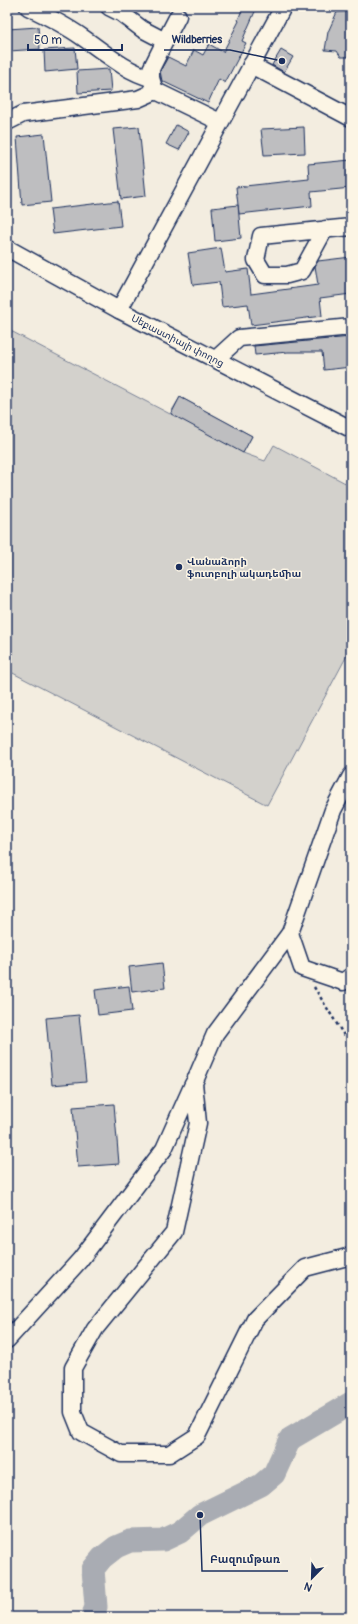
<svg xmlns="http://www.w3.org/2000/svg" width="358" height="1624" font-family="Pangolin,'Noto Sans Armenian',sans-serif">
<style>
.pitch{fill:#d3d1cc;stroke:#778095}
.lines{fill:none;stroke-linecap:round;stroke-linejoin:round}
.river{stroke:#a9acb3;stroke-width:23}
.building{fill:#bebec0;stroke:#1b2f5e}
.minor-casing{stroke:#1b2f5e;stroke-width:19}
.path{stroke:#1b2f5e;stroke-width:2.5;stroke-dasharray:3 3;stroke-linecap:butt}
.minor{stroke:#fcf5e5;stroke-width:16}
.poi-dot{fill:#1b2f5e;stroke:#fcf5e5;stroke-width:1.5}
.labels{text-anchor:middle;stroke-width:3;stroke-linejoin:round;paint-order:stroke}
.street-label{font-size:10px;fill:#1b2f5e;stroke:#fcf5e5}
.poi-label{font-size:10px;font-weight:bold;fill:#1b2f5e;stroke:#fcf5e5;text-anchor:start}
.leader{fill:none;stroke:#1b2f5e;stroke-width:1.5}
.callout-dot{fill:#1b2f5e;stroke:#fcf5e5;stroke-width:1.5}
.callout-label{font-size:11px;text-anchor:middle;font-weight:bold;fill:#1b2f5e;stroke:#fcf5e5;stroke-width:3;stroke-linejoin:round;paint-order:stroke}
</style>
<rect width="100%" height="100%" fill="#f3ede0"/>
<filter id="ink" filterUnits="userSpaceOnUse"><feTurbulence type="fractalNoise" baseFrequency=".025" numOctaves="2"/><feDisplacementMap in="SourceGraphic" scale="8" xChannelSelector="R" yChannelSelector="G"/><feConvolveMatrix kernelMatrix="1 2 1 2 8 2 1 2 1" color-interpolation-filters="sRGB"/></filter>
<g filter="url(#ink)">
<polygon class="pitch" points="7,329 170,414 180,397 252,436 243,453 265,461 274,445 351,486 351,648 267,805 7,670"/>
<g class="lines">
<polyline class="river" points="92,1617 96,1607 93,1569 102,1558 116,1547 130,1541 163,1540 180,1532 200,1515 261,1485 274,1474 290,1439 351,1403"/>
</g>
<g class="building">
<polygon points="243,7 257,7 242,41 246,43 225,83 219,79 208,103 162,81 160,71 168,57 186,66 194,50 203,55 209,44 223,52 239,21 238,20"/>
<polygon points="351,11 351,57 341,57 337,51 325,50 328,32 337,12"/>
<polygon points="38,27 40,49 9,51 8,29"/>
<polygon points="75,48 77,69 45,72 44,50"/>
<polygon points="281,50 293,57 284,72 272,65"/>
<polygon points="109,69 111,91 78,93 77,71"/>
<polygon points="176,125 189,132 179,150 166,144"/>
<polygon points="139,127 146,196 121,199 113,129"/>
<polygon points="304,127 305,153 264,155 261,129"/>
<polygon points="44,134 51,202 22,205 17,137"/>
<polygon points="351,160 351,188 311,192 312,206 239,214 236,187 309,179 308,164"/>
<polygon points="118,201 121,226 53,234 50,209"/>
<polygon points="238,205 241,238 215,241 212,208"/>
<polygon points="221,248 225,272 248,269 251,294 318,285 315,266 318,261 351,257 351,294 320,298 322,316 251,325 248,304 222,307 219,282 193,285 188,253"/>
<polygon points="351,337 351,367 324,370 322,352 288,352 255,355 254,346"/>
<polygon points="180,397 252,436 243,453 171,414"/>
<polygon points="162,963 165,988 132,992 129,967"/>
<polygon points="129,986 132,1011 98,1015 95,990"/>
<polygon points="79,1015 86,1082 52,1085 46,1018"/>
<polygon points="114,1104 119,1164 78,1167 73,1107"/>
</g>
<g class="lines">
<defs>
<g id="minor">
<path d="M 28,7 C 47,16 65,25 82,37 C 104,52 125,71 151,78"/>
<polyline points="109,7 121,13 142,29 165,41 151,69 151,78 154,88"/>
<polyline points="165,41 178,16"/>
<polyline points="251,65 351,118"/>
<polyline points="7,122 23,114 138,99 156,91 220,122"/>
<polyline points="325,229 302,271 287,275 265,275 256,260 261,236 351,227"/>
<polyline points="7,248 119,310 351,429"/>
<polyline points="119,310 283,7"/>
<polyline points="216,359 239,338 351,327"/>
<polyline points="351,776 333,810 290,933 215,1034 194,1083 198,1123 174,1232 95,1329 73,1368 73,1412 81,1432 121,1454 169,1454 197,1436 255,1319 305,1268 351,1256"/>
<polyline points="290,933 302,968 343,982 351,976"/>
<polyline points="7,1340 80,1260 164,1149 193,1084"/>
</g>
</defs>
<use href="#minor" class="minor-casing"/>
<polyline class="path" points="314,987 345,1037 351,1038"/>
<use href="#minor" class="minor"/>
</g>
</g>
<circle class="poi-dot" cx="179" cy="567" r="4"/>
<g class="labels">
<g class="street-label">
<text transform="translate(178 340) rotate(27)" y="4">Սեբաստիայի փողոց</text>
</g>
<g class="poi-label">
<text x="187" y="565">Վանաձորի<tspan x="187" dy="12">ֆուտբոլի ակադեմիա</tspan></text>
</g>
</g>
<path class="leader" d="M282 61L230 50H164M200 1515L202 1571H288"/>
<g class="callout-dot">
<circle cx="282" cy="61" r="4"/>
<circle cx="200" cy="1515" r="4"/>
</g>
<g class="callout-label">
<text x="197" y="43">Wildberries</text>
<text x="245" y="1563">Բազումթառ</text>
</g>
<rect width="358" height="1624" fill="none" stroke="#fcf5e5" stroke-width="24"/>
<rect x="12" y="12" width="334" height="1600" fill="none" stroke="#1b2f5e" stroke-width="1.5" filter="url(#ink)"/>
<g transform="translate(312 1578) rotate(203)" stroke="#fcf5e5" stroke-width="3" paint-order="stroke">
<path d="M0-3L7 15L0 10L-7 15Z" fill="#1b2f5e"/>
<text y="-6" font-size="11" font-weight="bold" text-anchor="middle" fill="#1b2f5e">N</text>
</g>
<path d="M28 44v6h94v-6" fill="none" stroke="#1b2f5e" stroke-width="2"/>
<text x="34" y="44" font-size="12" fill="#1b2f5e" stroke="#fcf5e5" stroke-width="3" paint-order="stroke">50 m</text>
</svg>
